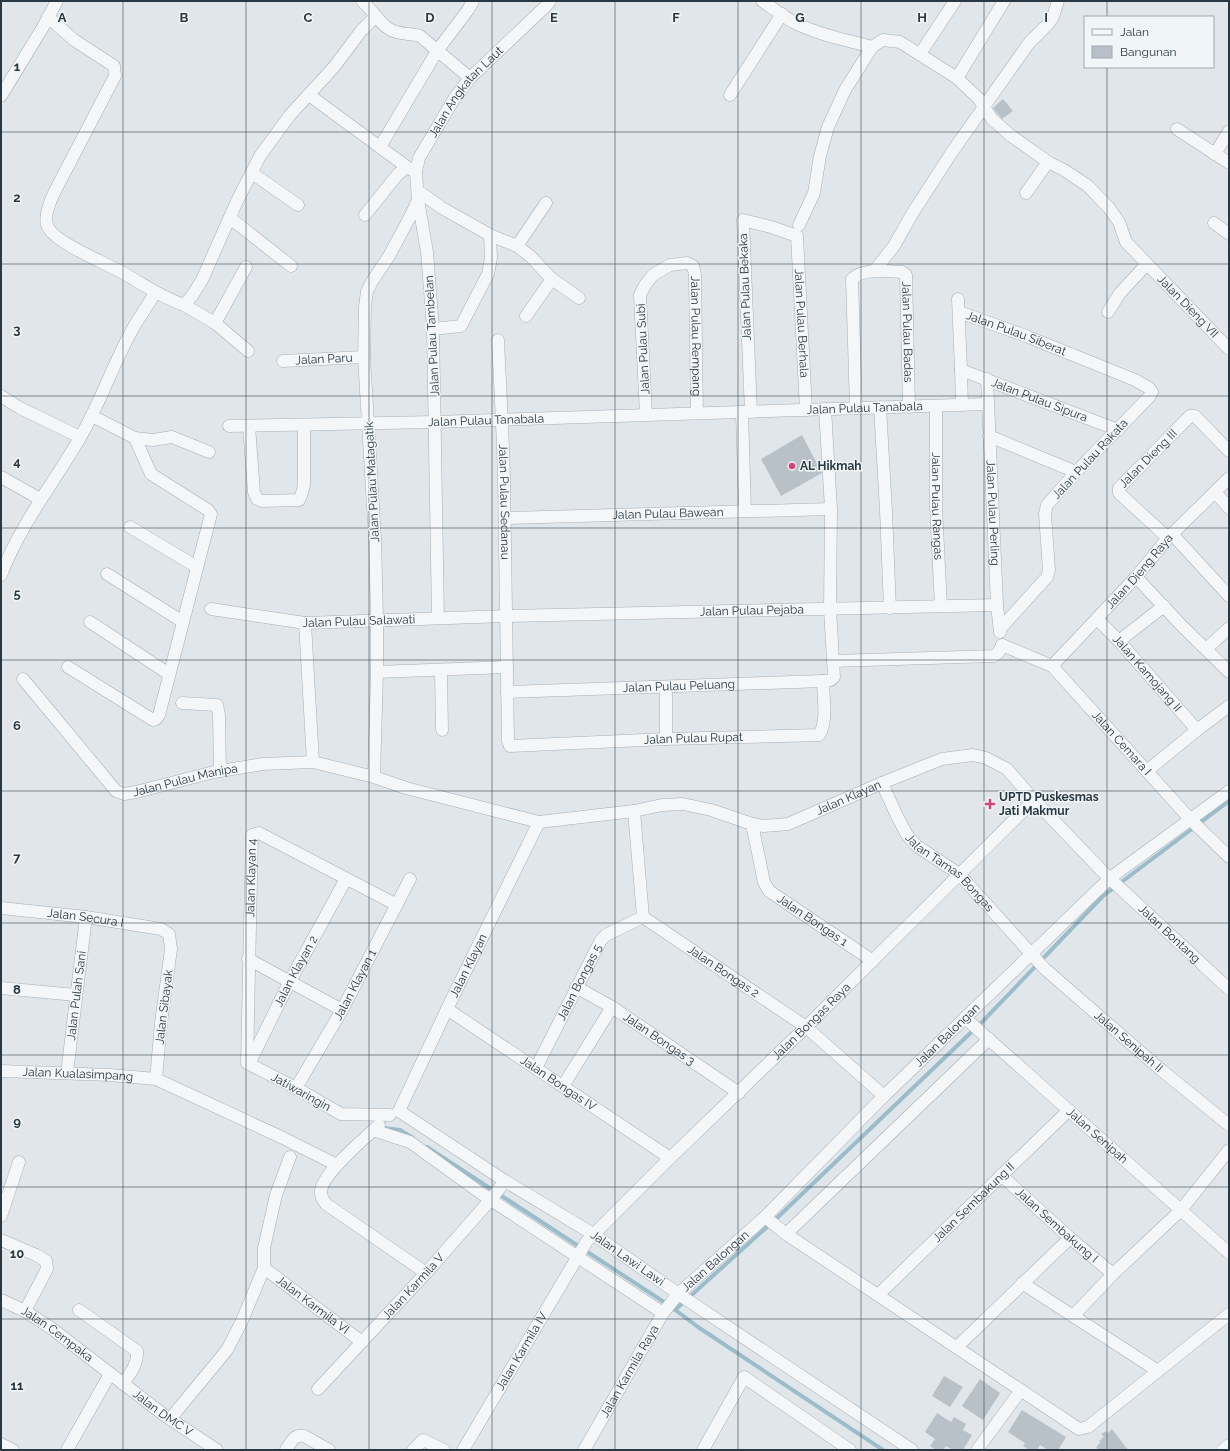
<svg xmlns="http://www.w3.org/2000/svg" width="1230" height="1451" font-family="Raleway,sans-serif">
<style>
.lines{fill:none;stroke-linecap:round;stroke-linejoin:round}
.stream{stroke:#9bbdca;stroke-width:4}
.building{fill:#b8c1c7}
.minor-casing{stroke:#a6aeb4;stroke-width:13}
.tertiary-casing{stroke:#a6aeb4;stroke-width:15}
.minor{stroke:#f4f6f8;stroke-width:12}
.tertiary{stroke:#f4f6f8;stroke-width:14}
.grid{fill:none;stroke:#293842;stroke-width:1;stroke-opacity:0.55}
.poi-dot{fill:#d1447b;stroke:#f0f5f7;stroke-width:1.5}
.labels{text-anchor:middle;stroke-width:3;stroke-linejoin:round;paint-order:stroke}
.street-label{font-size:12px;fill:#293842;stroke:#f0f5f7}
.poi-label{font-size:12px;font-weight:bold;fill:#293842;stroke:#f0f5f7;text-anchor:start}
.grid-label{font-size:13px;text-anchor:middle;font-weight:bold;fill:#293842;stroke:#f0f5f7;stroke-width:3;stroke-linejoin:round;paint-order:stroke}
</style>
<rect width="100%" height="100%" fill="#e1e6ea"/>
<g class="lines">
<g class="stream">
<polyline points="384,1128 400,1130 413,1138"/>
<polyline points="427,1147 667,1304"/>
<polyline points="674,1309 698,1327 883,1450"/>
<polyline points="675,1310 778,1217 983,1021 1103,896 1229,801"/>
</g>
</g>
<g class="building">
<polygon points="1003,99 1013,111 1002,119 993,108"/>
<polygon points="802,435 822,473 781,496 761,459"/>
<polygon points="944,1376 963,1387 950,1407 932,1396"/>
<polygon points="980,1379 1000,1393 983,1420 962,1406"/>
<polygon points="1022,1410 1066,1437 1058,1450 1048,1450 1040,1445 1037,1450 1029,1450 1023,1446 1025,1443 1008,1432"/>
<polygon points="937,1413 951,1422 954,1417 966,1424 963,1430 972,1435 963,1450 953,1450 946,1446 943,1450 936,1450 930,1446 935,1439 925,1432"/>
<polygon points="1112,1429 1128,1450 1099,1450 1096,1447 1100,1443 1099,1441 1104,1437 1101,1434 1106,1431 1108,1433"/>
</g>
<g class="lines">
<defs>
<g id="minor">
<path d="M 362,1 C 372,9 378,22 389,29 C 398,35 410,33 420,36 L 470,78"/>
<path id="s1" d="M 762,1 C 773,8 784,17 795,23 C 819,35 847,40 872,47 L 883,40 L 900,42 L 957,78 L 979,99 L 992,119 L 1010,135 L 1048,162 L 1064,170 L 1088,186 L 1109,208 L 1119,222 L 1126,242 L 1229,349"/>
<path d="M 48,17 L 74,40 L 114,66 L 115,76 L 55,191 C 50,201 42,219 49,229 C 58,244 108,264 125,274 C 146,286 161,297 184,305 L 192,296 L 202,280 L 237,201 L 260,156 L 290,115 L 334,67 L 361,31 L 376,16"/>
<polyline points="920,54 955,1"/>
<polyline points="957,78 1004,1"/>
<polyline points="309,95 407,167 416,172"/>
<polyline points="730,95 782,14"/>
<polyline points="1,96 43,27 57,1"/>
<polyline points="1177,129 1229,163"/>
<polyline points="380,147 437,51 468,10 473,1"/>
<polyline points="1215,154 1229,131"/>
<polyline points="252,173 298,205"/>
<polyline points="418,191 442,208 490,235 517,246 530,256 552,279 579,298"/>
<polyline points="1026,193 1048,162"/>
<polyline points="365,215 398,174 407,167"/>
<polyline points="230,218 291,266"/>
<polyline points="1214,223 1229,234"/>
<polyline points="799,225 814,193 820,156 828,127 845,90 872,47"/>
<polyline points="517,246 546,203"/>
<polyline points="874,271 894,246 912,214 952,152 1029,43 1048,24 1053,17 1058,1"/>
<polyline points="958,299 961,370 962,405"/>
<polyline points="184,305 215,323 248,351"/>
<path id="s2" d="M 959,312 L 1026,336 L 1135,380 L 1149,388 L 1152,392 L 1149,397 L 1076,472 L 1047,505 L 1045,514 L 1049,570 L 1047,577 L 1000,629"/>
<polyline points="1108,312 1120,293 1147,264"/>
<polyline points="526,316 552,279"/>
<polyline points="215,323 246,267"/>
<polyline points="433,329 461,326 488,274 491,258 490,235"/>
<path id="s3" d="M 498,340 C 500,386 503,433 504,480 C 506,567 506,654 508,741 L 510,746 L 666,739 L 819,735 C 828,722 823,697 823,681"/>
<path id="s4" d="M 283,361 L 364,357"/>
<path id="s5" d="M 961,370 L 1118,430"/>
<path id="s6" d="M 987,379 L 997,605 L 1000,632"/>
<polyline points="1,396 20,408 80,437"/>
<path id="s7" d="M 936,406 L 936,508 L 941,606"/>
<polyline points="880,407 886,511 890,608"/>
<path id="s8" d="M 856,408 L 852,279 C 862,268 888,271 902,272 L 906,275 L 909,407"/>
<polyline points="742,412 745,511"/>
<path id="s9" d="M 751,412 L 743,220 L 771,227 L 797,236 L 806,410"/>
<path id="s10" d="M 646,415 L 640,295 L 645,285 L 653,275 L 670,265 L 687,263 L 693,266 L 695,275 L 697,413"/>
<polyline points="92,416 135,438 153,440 172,437 209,452"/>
<path id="s11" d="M 229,426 L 435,422 L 987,404"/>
<polyline points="249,426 254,492 257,499 262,501 299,500 302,493 304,485 304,425"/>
<polyline points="989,436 1076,472"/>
<polyline points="1,477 40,499"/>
<polyline points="1215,492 1229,508"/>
<path id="s12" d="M 505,518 L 831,509"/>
<polyline points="130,527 197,567"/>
<polyline points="1172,534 1229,596"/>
<path id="s13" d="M 1168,538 L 1119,493 L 1119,488 L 1190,416 L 1195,416 L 1229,451"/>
<polyline points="107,574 183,622"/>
<path d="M 1,575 C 21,523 54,483 81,436 C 100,403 112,367 130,334 C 137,320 147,307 155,293"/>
<polyline points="1136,577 1182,626 1229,672"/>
<path id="s14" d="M 211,609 L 305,623 L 507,616 L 997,605"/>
<path id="s15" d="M 438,618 L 433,329 L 427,252 L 418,200 L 416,172 L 419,158 L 454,99 L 470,78 L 546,6 L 550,1"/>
<path id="s16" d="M 1097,619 L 1119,641 L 1197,730"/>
<polyline points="90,622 169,674"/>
<polyline points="305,623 313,762"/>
<polyline points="1119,641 1164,606"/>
<path id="s17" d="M 1002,645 L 1052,666 L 1190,819 L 1229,857"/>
<polyline points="1206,649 1229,628"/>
<polyline points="833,661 994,656 999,652 1002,645"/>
<path id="s18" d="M 1052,666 L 1136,577 L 1168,538 L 1229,478"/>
<polyline points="68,667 153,720 156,719 159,715 211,514 208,510 151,474 135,438"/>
<polyline points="441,670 442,730"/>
<polyline points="377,672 507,667"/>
<path id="s19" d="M 23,679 L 116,791 L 124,794 L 136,792 L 214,772 L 263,764 L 313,762 L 374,777 L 406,788 L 539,822 L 634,811 L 662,805 L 683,804 L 711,810 L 752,824 L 764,826 L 788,824 L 882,783 L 942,759 L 973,755 L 986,758 L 1007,769 L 1034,800 L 1107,876 L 1229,989"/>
<polyline points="666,687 666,739"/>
<path id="s20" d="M 507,692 L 823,681 C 828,681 831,681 834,677 L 830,609 L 831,509 L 825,409"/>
<polyline points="182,703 217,705 219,715 220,771"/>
<polyline points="1147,771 1197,730 1229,706"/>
<polyline points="374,777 377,672 377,620 375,539 364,357 365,307 367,291 373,280 389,256 410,217 418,200"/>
<path id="s21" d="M 882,783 L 896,814 L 907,835 L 917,846 L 959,874 L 1045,969 L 1160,1069 L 1229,1125"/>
<polyline points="634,811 643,917"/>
<path id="s22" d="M 752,824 L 764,882 L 769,891 L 873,961"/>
<path id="s23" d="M 1,908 L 86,917 L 161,929 L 169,934 L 171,949 L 161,1023 L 156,1079"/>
<path id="s24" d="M 643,917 L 806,1027 L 884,1096"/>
<polyline points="248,959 342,1010"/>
<path id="s25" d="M 576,987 L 612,1007 L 739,1093"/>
<polyline points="1,988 76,995"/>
<path id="s26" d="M 447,1009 L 670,1158"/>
<path id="s27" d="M 965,1018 L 1229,1253"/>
<path id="s28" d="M 249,1064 L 290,981 L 346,879"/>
<path id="s29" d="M 536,1068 L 601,940 L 606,935 L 643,917"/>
<path id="s30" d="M 1,1071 L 110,1075 L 156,1079 L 283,1138 L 337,1165"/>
<path id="s31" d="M 67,1073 L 86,917"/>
<polyline points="563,1086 612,1007"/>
<path id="s32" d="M 296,1088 L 342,1010 L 410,879"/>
<path id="s33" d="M 399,1111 L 505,1181 L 593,1234 L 683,1297 L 912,1450"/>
<path id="s34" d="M 399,1111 L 447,1009 L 539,822"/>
<path id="s35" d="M 390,1115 L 341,1114 L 296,1088 L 247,1063 L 252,835 L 259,833 L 397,905"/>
<path d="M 379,1125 C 365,1138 324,1172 321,1190 C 320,1196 323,1200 326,1204 L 426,1273"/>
<polyline points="373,1130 410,1142 482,1194 663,1313"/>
<path id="s36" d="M 1001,1175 L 1070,1238 L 1113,1274"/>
<polyline points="1,1216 19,1162"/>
<polyline points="765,1217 786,1234 1079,1429 1088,1427 1229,1314"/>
<polyline points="786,1234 989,1039"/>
<polyline points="1,1240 36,1255 46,1261 47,1269 25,1311"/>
<path id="s37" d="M 264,1268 L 362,1342"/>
<polyline points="1022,1283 1158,1371"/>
<path id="s38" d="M 878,1295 L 1069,1110"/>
<path id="s39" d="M 1,1300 L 25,1311 L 51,1328 L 164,1415 L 217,1450"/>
<path d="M 79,1310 L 137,1351 C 138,1364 130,1374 123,1384"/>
<polyline points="1073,1316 1113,1274 1181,1210 1229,1150"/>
<polyline points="957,1347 1070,1238"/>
<path id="s40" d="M 318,1389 L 426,1273 L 492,1198 L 505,1181"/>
<polyline points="170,1419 227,1350 241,1323 264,1268 264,1248 276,1195 290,1157"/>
<polyline points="1,1444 13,1450"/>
<polyline points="67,1450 110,1374"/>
<path d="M 286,1450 C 291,1442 294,1434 304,1436 L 329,1450"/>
<polyline points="413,1450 423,1440 444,1450"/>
<path id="s41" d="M 463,1450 L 587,1241 L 670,1158 L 806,1027 L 1034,800"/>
<path id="s42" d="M 584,1450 L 663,1313 L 678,1294 L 765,1217 L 884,1096 L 1110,878 L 1229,791"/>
<polyline points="703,1450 744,1377 850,1450"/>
<polyline points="977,1450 1021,1390"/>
</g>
<polyline id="tertiary" points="1224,1450 1229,1446"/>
</defs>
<use href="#minor" class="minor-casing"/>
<use href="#tertiary" class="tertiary-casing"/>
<use href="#minor" class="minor"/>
<use href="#tertiary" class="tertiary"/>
</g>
<path class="grid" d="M 123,1 L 123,1450M 246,1 L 246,1450M 369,1 L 369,1450M 492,1 L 492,1450M 615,1 L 615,1450M 738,1 L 738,1450M 861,1 L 861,1450M 984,1 L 984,1450M 1107,1 L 1107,17M 1107,67 L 1107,1450M 1,132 L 1229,132M 1,264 L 1229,264M 1,396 L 1229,396M 1,528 L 1229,528M 1,660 L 1229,660M 1,791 L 1229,791M 1,923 L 1229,923M 1,1055 L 1229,1055M 1,1187 L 1229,1187M 1,1319 L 1229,1319"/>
<g class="poi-dot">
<circle cx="792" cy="466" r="4"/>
<path d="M988 798h4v4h4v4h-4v4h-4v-4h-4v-4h4z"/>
</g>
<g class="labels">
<g class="street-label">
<text dy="4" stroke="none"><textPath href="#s15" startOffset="543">Jalan Angkatan Laut</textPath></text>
<text transform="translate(745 287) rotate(-92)" y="4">Jalan Pulau Bekaka</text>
<text dy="4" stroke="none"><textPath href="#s1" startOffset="548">Jalan Dieng VII</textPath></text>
<text dy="4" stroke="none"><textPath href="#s9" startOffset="336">Jalan Pulau Berhala</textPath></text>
<text dy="4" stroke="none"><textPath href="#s8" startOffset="243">Jalan Pulau Badas</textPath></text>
<text dy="4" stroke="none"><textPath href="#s2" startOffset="61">Jalan Pulau Siberat</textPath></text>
<text transform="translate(432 336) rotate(-93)" y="4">Jalan Pulau Tambelan</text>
<text dy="4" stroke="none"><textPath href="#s10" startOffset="258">Jalan Pulau Rempang</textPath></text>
<text transform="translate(643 349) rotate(-93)" y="4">Jalan Pulau Subi</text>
<text dy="4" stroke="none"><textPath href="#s4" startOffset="41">Jalan Paru</textPath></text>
<text dy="4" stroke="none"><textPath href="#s5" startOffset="84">Jalan Pulau Sipura</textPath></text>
<text dy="4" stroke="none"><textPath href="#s11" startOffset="636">Jalan Pulau Tanabala</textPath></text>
<text dy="4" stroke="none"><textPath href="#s11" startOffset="257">Jalan Pulau Tanabala</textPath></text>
<text transform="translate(1090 459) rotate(-47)" y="4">Jalan Pulau Rakata</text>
<text dy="4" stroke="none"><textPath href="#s13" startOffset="113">Jalan Dieng III</textPath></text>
<text transform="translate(372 482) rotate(-93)" y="4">Jalan Pulau Matagatik</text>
<text dy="4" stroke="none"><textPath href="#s3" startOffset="162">Jalan Pulau Sedanau</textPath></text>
<text dy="4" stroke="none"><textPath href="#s7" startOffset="100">Jalan Pulau Rangas</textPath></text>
<text dy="4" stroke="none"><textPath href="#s6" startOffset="134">Jalan Pulau Perling</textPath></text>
<text dy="4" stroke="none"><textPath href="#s12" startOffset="163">Jalan Pulau Bawean</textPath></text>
<text dy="4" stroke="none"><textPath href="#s18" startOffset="129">Jalan Dieng Raya</textPath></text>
<text dy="4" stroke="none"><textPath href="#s14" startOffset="542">Jalan Pulau Pejaba</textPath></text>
<text dy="4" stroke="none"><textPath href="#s14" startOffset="149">Jalan Pulau Salawati</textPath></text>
<text dy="4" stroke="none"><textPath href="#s16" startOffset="74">Jalan Kamojang II</textPath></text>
<text dy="4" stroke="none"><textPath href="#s20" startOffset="172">Jalan Pulau Peluang</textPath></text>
<text dy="4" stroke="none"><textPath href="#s3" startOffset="590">Jalan Pulau Rupat</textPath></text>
<text dy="4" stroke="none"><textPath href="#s17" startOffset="158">Jalan Cemara I</textPath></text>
<text dy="4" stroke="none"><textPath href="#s19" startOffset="217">Jalan Pulau Manipa</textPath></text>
<text dy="4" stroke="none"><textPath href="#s19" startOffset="900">Jalan Klayan</textPath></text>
<text dy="4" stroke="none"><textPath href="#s21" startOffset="115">Jalan Tamas Bongas</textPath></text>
<text dy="4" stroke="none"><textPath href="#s35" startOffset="341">Jalan Klayan 4</textPath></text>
<text dy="4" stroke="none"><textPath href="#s23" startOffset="85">Jalan Secura I</textPath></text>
<text dy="4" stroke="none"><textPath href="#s22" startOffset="122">Jalan Bongas 1</textPath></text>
<text dy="4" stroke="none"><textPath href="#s19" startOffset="1301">Jalan Bontang</textPath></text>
<text dy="4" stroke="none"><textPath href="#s34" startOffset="161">Jalan Klayan</textPath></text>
<text dy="4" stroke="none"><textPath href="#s28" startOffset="104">Jalan Klayan 2</textPath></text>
<text dy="4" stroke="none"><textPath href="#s24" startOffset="97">Jalan Bongas 2</textPath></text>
<text dy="4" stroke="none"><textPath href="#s29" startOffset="96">Jalan Bongas 5</textPath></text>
<text dy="4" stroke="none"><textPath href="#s32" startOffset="119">Jalan Klayan 1</textPath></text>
<text dy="4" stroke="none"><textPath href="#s31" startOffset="78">Jalan Pulah Sani</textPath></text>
<text transform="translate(164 1007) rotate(-83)" y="4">Jalan Sibayak</text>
<text dy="4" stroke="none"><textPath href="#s41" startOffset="557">Jalan Bongas Raya</textPath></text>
<text dy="4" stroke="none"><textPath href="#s42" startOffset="556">Jalan Balongan</textPath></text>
<text dy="4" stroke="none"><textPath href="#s25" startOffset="98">Jalan Bongas 3</textPath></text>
<text dy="4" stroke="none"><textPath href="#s21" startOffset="362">Jalan Senipah II</textPath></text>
<text dy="4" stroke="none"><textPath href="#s30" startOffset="77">Jalan Kualasimpang</textPath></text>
<text dy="4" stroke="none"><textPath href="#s26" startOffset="134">Jalan Bongas IV</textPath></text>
<text transform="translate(301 1092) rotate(29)" y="4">Jatiwaringin</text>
<text dy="4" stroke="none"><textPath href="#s27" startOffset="177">Jalan Senipah</textPath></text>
<text dy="4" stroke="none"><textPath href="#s38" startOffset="133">Jalan Sembakung II</textPath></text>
<text dy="4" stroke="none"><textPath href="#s36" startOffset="75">Jalan Sembakung I</textPath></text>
<text dy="4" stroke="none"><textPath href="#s33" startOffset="272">Jalan Lawi Lawi</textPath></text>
<text dy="4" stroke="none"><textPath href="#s42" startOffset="232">Jalan Balongan</textPath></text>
<text dy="4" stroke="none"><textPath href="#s40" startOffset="140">Jalan Karmila V</textPath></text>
<text dy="4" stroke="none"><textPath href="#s37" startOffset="61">Jalan Karmila VI</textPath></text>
<text dy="4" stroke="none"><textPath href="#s39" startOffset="66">Jalan Cempaka</textPath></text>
<text dy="4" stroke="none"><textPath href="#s41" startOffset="115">Jalan Karmila IV</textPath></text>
<text dy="4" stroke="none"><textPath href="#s42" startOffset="91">Jalan Karmila Raya</textPath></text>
<text dy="4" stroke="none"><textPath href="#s39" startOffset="198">Jalan DMC V</textPath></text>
</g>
<g class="poi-label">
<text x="800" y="470">AL Hikmah</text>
<text x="999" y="801">UPTD Puskesmas<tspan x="999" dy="14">Jati Makmur</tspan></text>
</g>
</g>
<g class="grid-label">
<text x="62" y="22">A</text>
<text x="184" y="22">B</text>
<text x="308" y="22">C</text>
<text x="430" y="22">D</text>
<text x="554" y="22">E</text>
<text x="676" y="22">F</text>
<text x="800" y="22">G</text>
<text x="922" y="22">H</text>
<text x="1046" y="22">I</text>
<text x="17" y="71">1</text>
<text x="17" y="202">2</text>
<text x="17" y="334">3</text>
<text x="17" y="466">4</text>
<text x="17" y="598">5</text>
<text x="17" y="730">6</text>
<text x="17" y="862">7</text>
<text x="17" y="994">8</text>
<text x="17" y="1126">9</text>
<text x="17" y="1258">10</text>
<text x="17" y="1390">11</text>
</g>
<rect width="1230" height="1451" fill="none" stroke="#293842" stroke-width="4"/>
<rect x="1084" y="16" width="130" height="52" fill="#f0f5f7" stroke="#a0a9af"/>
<rect x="1092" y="29" width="20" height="6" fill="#f4f6f8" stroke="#a0a9af"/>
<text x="1120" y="36" font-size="12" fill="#293842">Jalan</text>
<rect x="1092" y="46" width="20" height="12" fill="#b8c1c7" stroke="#a0a9af"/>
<text x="1120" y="56" font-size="12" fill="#293842">Bangunan</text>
</svg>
